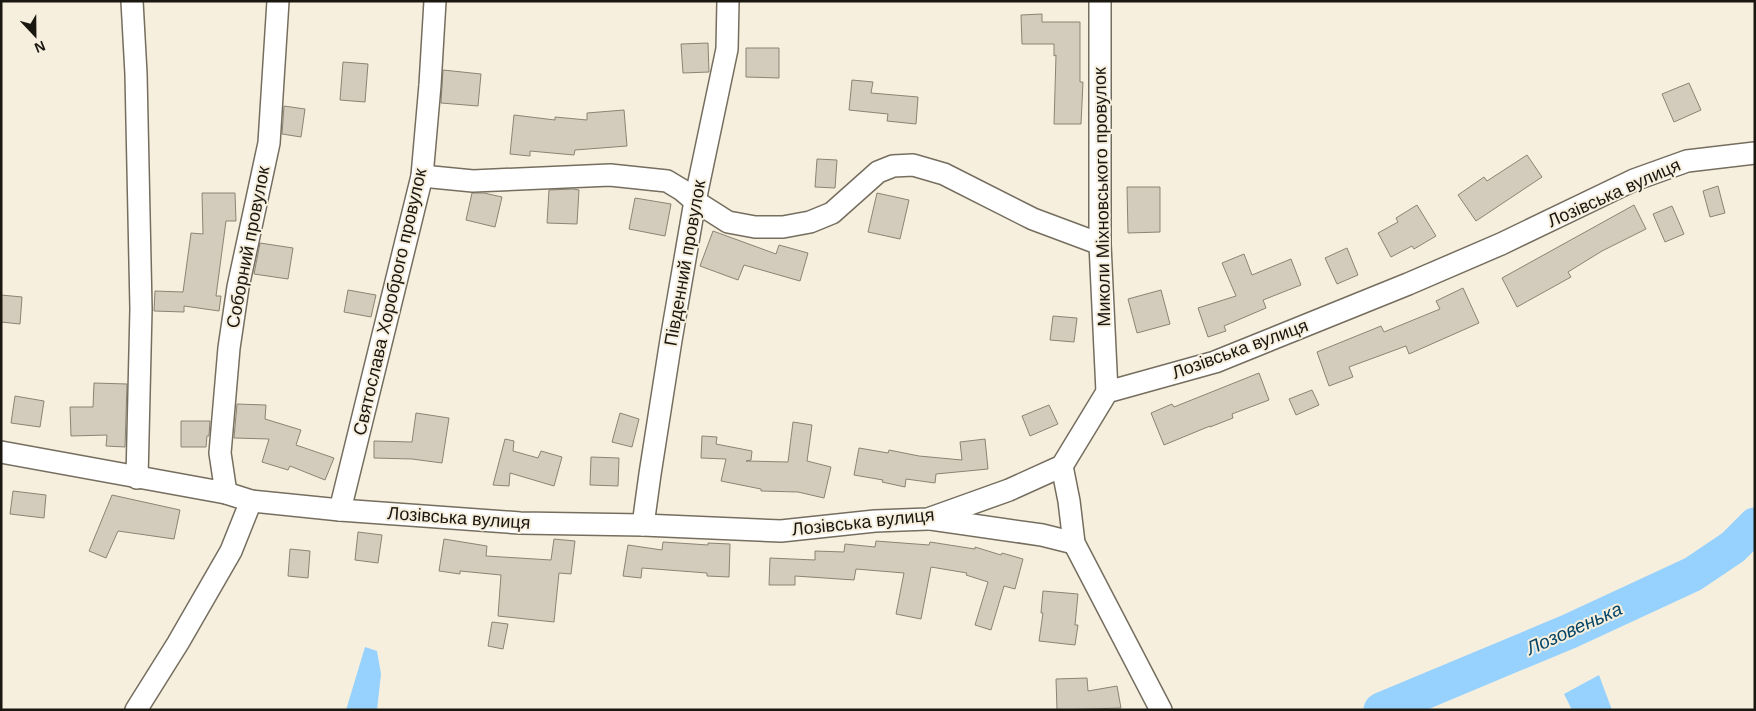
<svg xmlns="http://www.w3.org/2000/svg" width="1756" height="711" font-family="Arial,sans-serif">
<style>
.water{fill:#96d2fd}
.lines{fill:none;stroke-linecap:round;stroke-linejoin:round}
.river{stroke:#96d2fd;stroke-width:35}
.building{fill:#d3cbbb;stroke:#8b8374}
.minor-casing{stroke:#756e5f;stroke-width:24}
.minor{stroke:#fff;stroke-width:21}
.labels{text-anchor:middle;stroke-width:4;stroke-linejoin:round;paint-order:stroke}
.street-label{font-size:18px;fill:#1a1711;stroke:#f7efde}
.water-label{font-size:19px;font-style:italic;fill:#044567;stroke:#f7efde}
</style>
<rect width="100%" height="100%" fill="#f7efde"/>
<g class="water">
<polygon points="365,647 377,651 381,674 377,710 346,710"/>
<polygon points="1599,675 1612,710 1572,710 1564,694"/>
</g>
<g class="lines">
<polyline class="river" points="1381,710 1570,631 1693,574 1733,547 1755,525"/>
</g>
<g class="building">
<polygon points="1042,14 1042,22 1080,22 1080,82 1083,82 1081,124 1054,124 1056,55 1054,56 1054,44 1022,44 1021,15"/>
<polygon points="708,43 709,72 683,73 681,44"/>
<polygon points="746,48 779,48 779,78 746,77"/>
<polygon points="343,62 368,64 365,102 340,100"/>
<polygon points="443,70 481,74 478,106 441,103"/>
<polygon points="852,80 873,82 871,93 918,97 916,124 887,121 888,114 849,110"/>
<polygon points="1689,83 1701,110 1674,122 1662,94"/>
<polygon points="284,106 305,109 301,137 282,134"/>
<polygon points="624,110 627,146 575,150 574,155 530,151 530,156 510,154 514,115 555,120 555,117 587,120 587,113"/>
<polygon points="1527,155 1542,177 1476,221 1458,195 1484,177 1487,181"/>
<polygon points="817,159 837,160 835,188 815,187"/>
<polygon points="1718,186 1725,213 1710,217 1703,191"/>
<polygon points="1127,187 1160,187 1160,232 1128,233"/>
<polygon points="573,189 579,190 577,224 547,223 549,190"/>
<polygon points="202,193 235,193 236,221 226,221 216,296 221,296 219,311 184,306 184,312 154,311 155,291 183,292 191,233 203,234"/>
<polygon points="472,193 484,193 502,197 495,227 466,220"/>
<polygon points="877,193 909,200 900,239 868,232"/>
<polygon points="635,198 671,204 665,236 629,229"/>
<polygon points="1417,205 1436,236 1414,249 1412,246 1391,257 1378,233 1398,222 1396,218"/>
<polygon points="1634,205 1646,229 1602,251 1568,272 1571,277 1517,307 1502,278"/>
<polygon points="1672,206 1684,234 1665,242 1653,214"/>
<polygon points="713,231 776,254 779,245 808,253 800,281 744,265 738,280 700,266"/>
<polygon points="260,243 293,248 288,279 254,274"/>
<polygon points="1347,248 1358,275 1337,284 1325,258"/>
<polygon points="1244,254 1252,275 1291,259 1301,285 1263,300 1266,308 1224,326 1226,331 1208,337 1198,308 1236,296 1222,263"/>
<polygon points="1463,288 1479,323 1409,354 1406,346 1349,367 1353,377 1329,386 1317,352 1381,326 1384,332 1440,309 1436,301"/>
<polygon points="348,290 376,295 371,317 344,312"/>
<polygon points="1161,290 1170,324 1137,333 1128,299"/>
<polygon points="1,295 22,297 20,324 1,322"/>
<polygon points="1053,316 1077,318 1074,342 1050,340"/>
<polygon points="1259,373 1269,400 1232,414 1233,418 1210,427 1210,426 1164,445 1151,413 1172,404 1174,407"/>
<polygon points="94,383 127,384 125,447 106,446 107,435 71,436 70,407 93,407"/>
<polygon points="1312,390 1319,405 1296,415 1289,399"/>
<polygon points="15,396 44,401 40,427 11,423"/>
<polygon points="237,404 266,405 265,419 301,430 296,445 334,458 325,480 290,466 288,470 262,462 269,439 234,438"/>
<polygon points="1049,405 1058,424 1030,436 1022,416"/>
<polygon points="416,413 449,418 442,463 412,459 374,458 374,441 412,442"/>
<polygon points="620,413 639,419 632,447 612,442"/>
<polygon points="181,421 210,421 209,436 207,436 206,447 181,447"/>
<polygon points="793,422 812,425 807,461 831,467 824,498 798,492 761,491 761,489 721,481 726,459 701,458 702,436 717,437 716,444 752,451 751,460 746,461 788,462"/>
<polygon points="505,439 514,441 513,451 538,458 541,451 562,457 554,486 510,473 509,486 493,485"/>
<polygon points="985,439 988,469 936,474 935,483 906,479 905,487 882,482 883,480 854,475 859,448 888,453 889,450 919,456 962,460 960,442"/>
<polygon points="591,457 619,458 618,486 590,485"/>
<polygon points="13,491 46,495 44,518 10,514"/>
<polygon points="112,495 180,510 174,539 118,531 106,558 89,551"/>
<polygon points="358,532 382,535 378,563 355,560"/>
<polygon points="444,539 487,546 486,556 551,560 554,539 575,541 571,574 559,573 554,622 498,616 501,575 460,571 460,574 439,571"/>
<polygon points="876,541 929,545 930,542 975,549 975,547 1001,555 1002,553 1023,559 1015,589 1004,586 991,630 975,625 988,582 966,575 967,573 931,567 921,619 896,614 904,573 856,569 854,580 795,576 795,585 769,585 770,558 815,560 815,551 844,552 845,544 875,547"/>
<polygon points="663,542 708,545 708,543 730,544 729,577 707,576 707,573 642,568 641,578 623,576 628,545 662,550"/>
<polygon points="290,549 310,551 308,578 288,576"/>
<polygon points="1043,591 1078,594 1075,625 1078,625 1075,645 1039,641 1043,613 1041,613"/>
<polygon points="492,622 508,624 503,649 488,646"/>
<polygon points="1087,678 1088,691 1117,686 1121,708 1057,710 1056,679"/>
</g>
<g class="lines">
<defs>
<g id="minor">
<polyline points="132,1 136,74 141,309 137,478"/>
<polyline points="1100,1 1100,244 1107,392"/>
<polyline points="422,176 473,181 610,175 667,181 682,190 695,201 728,222 755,227 783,227 810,222 832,213 878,172 893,166 913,165 944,174 1033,219 1100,244"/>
<polyline points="1,452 226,493 251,501 340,510 520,523 643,525 781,531 875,521 928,519 1009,490 1062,466 1107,392 1215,362 1408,284 1501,244 1634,180 1687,161 1755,153"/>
<polyline points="1062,466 1069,501 1074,543 1161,710"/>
<polyline points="226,493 220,453 229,348 238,287 269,143 278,1"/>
<polyline points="340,510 422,176 430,85 435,1"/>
<polyline points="931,519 1042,535 1074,543"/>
<polyline points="643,525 650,474 671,340 695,201 727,49 728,1"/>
<polyline points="136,710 178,643 231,551 251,501"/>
</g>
</defs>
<use href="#minor" class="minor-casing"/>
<use href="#minor" class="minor"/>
</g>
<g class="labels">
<g class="street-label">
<text transform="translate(1614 193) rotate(-24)" y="6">Лозівська вулиця</text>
<text transform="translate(1102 197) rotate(-91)" y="6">Миколи Міхновського провулок</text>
<text transform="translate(248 247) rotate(-79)" y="6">Соборний провулок</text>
<text transform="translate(685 263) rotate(-80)" y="6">Південний провулок</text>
<text transform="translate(390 302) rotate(-77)" y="6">Святослава Хороброго провулок</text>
<text transform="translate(1240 349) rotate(-20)" y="6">Лозівська вулиця</text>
<text transform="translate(459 518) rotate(4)" y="6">Лозівська вулиця</text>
<text transform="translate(863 522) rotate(-6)" y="6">Лозівська вулиця</text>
</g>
<g class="water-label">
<text transform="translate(1574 628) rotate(-24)" y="7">Лозовенька</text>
</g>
</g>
<rect width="1756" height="711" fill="none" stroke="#1a1711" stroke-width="5"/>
<g transform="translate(35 35) rotate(158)" stroke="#f7efde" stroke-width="4" paint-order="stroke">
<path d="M0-4L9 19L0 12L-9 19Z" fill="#1a1711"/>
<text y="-8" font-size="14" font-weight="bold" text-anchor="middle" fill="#1a1711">N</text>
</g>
</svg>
